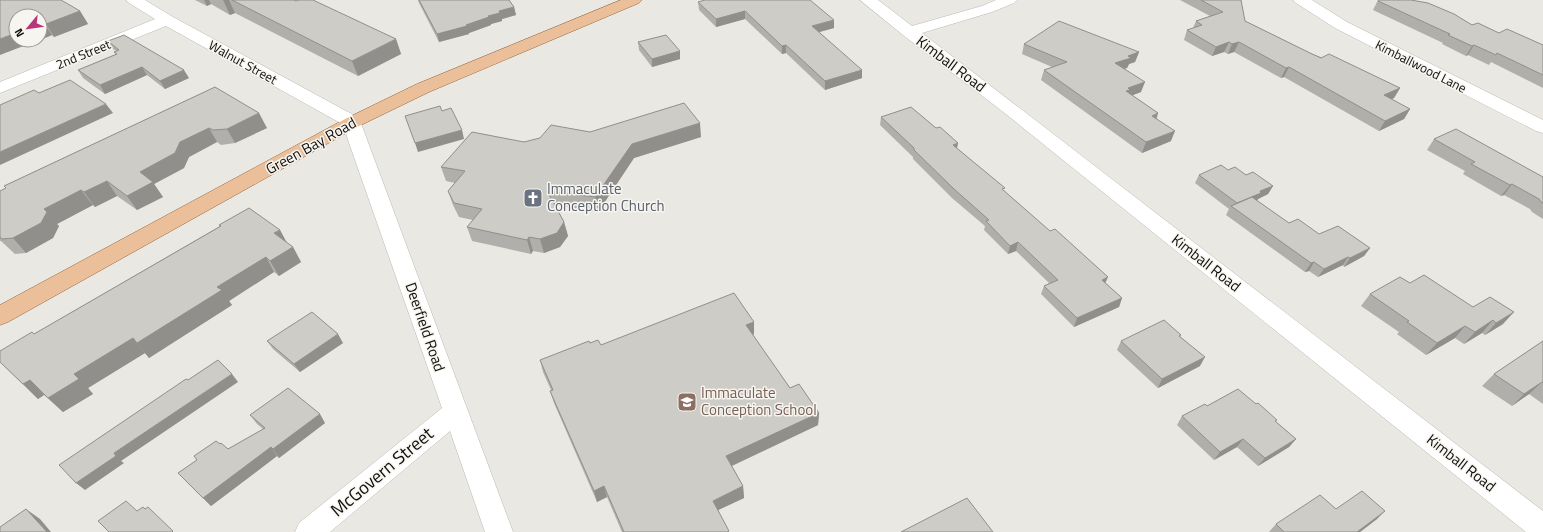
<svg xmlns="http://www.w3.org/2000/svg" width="1543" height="532" font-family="'Titillium Web',sans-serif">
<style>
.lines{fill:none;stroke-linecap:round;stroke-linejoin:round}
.minor-casing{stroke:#bab8b3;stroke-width:1}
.major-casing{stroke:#95653b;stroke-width:1}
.minor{fill:#fff;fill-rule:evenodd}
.major{fill:#ebbf99;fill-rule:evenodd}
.wall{fill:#b1afab}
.shaded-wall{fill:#908f8b}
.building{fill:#ceccc7;stroke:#908f8b}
.labels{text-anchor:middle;stroke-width:3;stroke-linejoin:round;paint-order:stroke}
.far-street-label{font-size:13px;fill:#0e0d0b;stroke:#f7f5f0}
.street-label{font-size:15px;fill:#0e0d0b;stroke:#f7f5f0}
.worship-label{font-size:15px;fill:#5b616d;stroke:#f7f5f0;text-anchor:start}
.education-label{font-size:15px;fill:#785e54;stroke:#f7f5f0;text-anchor:start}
.near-street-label{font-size:18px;fill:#0e0d0b;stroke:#f7f5f0}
</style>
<rect width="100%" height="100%" fill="#eae8e3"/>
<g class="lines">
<defs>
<g id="minor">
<polygon points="126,0 145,0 173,17 359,118 513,532 485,532 450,431 330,532 295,532 299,523 442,408 348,140 344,125 166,26 0,93 0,82 155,19 129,3"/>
<polygon points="860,0 878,0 912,26 982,6 996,0 1017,0 1014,3 992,12 922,33 1543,511 1543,532 1526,532 1002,111 903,35"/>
<polygon points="1293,0 1312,0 1347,22 1543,120 1543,133 1536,131 1335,28 1296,3"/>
</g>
<polygon id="major" points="621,0 642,0 639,3 429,92 359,126 8,322 0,325 0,305 347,118 417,84"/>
</defs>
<use href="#minor" class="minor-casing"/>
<use href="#major" class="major-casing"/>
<use href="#minor" class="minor"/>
<use href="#major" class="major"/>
</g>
<g class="wall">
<polygon points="0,0 80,11 88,24 54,37 52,35 40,40 40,16"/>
<polygon points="195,0 294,0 396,39 401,54 358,76 235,13 230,15 211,4 207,6"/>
<polygon points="418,0 509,0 514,7 516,15 502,19 502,21 491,24 491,25 469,33 469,34 439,42 419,3"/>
<polygon points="1180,0 1241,0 1245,21 1310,53 1400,88 1394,98 1391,99 1410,109 1404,119 1379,131 1284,77 1281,78 1234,52 1228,54 1224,52 1212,56 1184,40 1187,30 1193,28 1196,21 1210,16"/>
<polygon points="1378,0 1411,0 1472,25 1499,33 1543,45 1543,88 1491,62 1489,65 1468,55 1466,56 1442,44 1443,43 1373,10"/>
<polygon points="698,2 834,28 819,32 862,78 825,90 786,53 782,54 745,19 716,27 699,10"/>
<polygon points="108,41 189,78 165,89 147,75 105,94 83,78 78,70 116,54 114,52 116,51 113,49"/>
<polygon points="638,42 680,51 680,59 652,67 639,50"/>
<polygon points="1024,44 1139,52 1135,62 1129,64 1127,68 1124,69 1141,92 1132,95 1158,113 1157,118 1171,141 1142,153 1041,80 1044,70 1052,67 1022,54"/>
<polygon points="215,87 267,128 235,143 221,145 217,142 189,157 184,168 154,184 163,197 137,210 117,196 95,207 93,205 57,224 59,226 53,238 26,253 15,254 1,241 0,241 0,191 6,188 4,186"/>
<polygon points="881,117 936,128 958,143 957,148 1122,298 1119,307 1074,327 1041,294 1044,286 1049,283 1016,251 1008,254 984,230 985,226 952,198 913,159 913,157 880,125"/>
<polygon points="590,132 701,137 634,158 598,212 555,205 564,222 568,236 560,247 544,253 533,251 531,254 472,241 467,227 473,220 459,217 453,205 448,191 455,183 446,181 441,167 524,142 540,138"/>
<polygon points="1434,139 1543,177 1543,219 1532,212 1530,209 1504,195 1501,196 1463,174 1465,171 1427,150"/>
<polygon points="1228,170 1246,175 1273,186 1268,194 1258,199 1257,201 1289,223 1319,234 1370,248 1364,256 1344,267 1343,265 1318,277 1309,271 1305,272 1226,215 1229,209 1195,183 1199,175"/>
<polygon points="219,225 280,230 287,243 293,247 301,262 279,276 274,272 229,301 232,305 149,358 145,353 88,388 93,394 63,412 44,395 38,399 0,362 34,334 220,226"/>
<polygon points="1410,283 1473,307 1503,324 1485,335 1482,333 1464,344 1455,338 1426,355 1397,334 1399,332 1361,306 1370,294"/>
<polygon points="754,322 754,334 753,335 790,388 819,413 818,425 732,466 743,486 744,498 718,510 729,532 622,532 607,497 597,502 554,403 550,391 551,390 543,372 540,360 590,343 601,345"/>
<polygon points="1181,335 1180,336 1200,366 1158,388 1117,350 1121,341"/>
<polygon points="267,341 343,343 300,372 273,349"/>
<polygon points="1543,341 1543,404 1529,394 1512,406 1482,386 1494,374"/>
<polygon points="1207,406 1275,421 1296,439 1289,447 1258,466 1237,447 1214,460 1177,425 1182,416"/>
<polygon points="250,415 325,423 279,458 277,456 211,506 178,473 220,444 228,449 263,429 257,424"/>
<polygon points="1336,509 1377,519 1360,532 1269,532 1276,524"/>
</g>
<g class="shaded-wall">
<polygon points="204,0 209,0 211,4 207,6"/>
<polygon points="223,0 229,0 235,13 230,15"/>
<polygon points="514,7 516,15 502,19 502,21 491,24 491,25 469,33 469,34 439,42 437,34 466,25 488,16 499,11"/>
<polygon points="80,11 88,24 54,37 46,24"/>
<polygon points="745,11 745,19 716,27 716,19"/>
<polygon points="834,20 834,28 812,34 812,26"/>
<polygon points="43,22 52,35 40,40 40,24"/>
<polygon points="16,33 16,40 39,40 0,55 0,39"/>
<polygon points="396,39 401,54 358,76 352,61"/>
<polygon points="1229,42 1224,52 1212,56 1216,47"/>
<polygon points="1239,42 1234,52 1228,54 1232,44"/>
<polygon points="786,45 786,53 782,54 782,46"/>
<polygon points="1474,45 1468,55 1466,56 1472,46"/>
<polygon points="680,51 680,59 652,67 652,59"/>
<polygon points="1139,52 1135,62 1129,64 1127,68 1112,73 1115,63 1128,56"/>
<polygon points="142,67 147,75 105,94 100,85"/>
<polygon points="1289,67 1284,77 1281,78 1286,68"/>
<polygon points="184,70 189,78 165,89 160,81"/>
<polygon points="862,70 862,78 825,90 825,81"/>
<polygon points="1145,82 1141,92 1128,97 1122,102 1128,88"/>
<polygon points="1400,88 1394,98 1378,105 1384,95"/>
<polygon points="106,104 113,113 0,165 0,152"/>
<polygon points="1410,109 1404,119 1379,131 1385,121"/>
<polygon points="259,113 267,128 235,143 227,129"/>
<polygon points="1158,113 1154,124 1152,116"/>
<polygon points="700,123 701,137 634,158 598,212 595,197 632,144"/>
<polygon points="209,128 217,142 189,157 184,168 154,184 163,197 137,210 127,196 140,172 180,142"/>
<polygon points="462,130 464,139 418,152 415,143"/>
<polygon points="1175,131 1171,141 1142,153 1146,142"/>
<polygon points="958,143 956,152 953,145"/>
<polygon points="107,181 117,196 95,207 84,192"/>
<polygon points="1512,184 1504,195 1501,196 1510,185"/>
<polygon points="1273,186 1268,194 1258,199 1257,201 1234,208 1237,203 1260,191"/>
<polygon points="81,190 93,205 57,224 59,226 53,238 26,253 13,238 44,209"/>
<polygon points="564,222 568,236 560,247 544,253 540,239"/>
<polygon points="280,230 288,245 274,233"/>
<polygon points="529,237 533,251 531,254 527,240"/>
<polygon points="1018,242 1016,251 1008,254 1010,246"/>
<polygon points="293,247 301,262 279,276 270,261"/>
<polygon points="1370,248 1364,256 1344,267 1350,258"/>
<polygon points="266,257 274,272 229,301 232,305 149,358 137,343 217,287"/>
<polygon points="1348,257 1343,265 1318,277 1324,269"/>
<polygon points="1314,262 1309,271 1305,272 1311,263"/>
<polygon points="1108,277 1104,286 1102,280"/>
<polygon points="1122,298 1119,307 1074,327 1077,318"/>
<polygon points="1514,312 1503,324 1485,335 1496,323"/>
<polygon points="1493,320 1482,333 1464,344 1475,332"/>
<polygon points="754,322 754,334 747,337 746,325"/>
<polygon points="1465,326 1455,338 1426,355 1437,343"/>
<polygon points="338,334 343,343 300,372 294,364"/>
<polygon points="133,338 145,353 88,388 93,394 63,412 48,398 74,374"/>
<polygon points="1205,357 1200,366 1158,388 1162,379"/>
<polygon points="232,374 238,382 121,461 124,463 85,490 76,483 114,453"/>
<polygon points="30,380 44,395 38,399 23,384"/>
<polygon points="1542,382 1529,394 1512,406 1524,394"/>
<polygon points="819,413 818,425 727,468 726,456"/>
<polygon points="320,414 325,423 279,458 273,449"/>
<polygon points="1243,439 1237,447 1214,460 1220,452"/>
<polygon points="1296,439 1289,447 1258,466 1265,458"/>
<polygon points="271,447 277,456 211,506 203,498"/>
<polygon points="604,486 607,497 597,502 594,491"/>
<polygon points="743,486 744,498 714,512 713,501"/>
<polygon points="26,509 40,519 51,532 47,532"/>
<polygon points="1385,511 1377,519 1360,532 1357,532"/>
</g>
<g class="building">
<polygon points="0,0 61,0 80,11 46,24 43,22 40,24 40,16 16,16 16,33 0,39"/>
<polygon points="232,0 294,0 296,1 299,0 313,0 396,39 352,61"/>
<polygon points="419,0 509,0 514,7 499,11 500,13 488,16 489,17 466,25 467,26 437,34"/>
<polygon points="705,0 810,0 834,20 812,26 862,70 825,81 786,45 782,46 745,11 716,19 698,2"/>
<polygon points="1201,0 1241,0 1245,21 1310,53 1321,58 1329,54 1400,88 1384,95 1410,109 1385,121 1289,67 1286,68 1239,42 1232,44 1229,42 1216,47 1187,30 1202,25 1196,21 1223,12"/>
<polygon points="1379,0 1411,0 1428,3 1454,14 1472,25 1478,23 1499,33 1507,29 1543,45 1543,75 1497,53 1496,55 1474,45 1472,46 1448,35 1450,34 1378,1"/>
<polygon points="1059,21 1139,52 1128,56 1131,58 1115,63 1145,82 1128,88 1130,90 1126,91 1158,113 1152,116 1175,131 1146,142 1044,70 1067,62 1024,44"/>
<polygon points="124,35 184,70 160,81 142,67 100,85 78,70 117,54 114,52 119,50 108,41"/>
<polygon points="666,35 680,51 652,59 638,42"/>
<polygon points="70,80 106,104 0,152 0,105 34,90 39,93"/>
<polygon points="215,87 259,113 227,129 213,130 209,128 180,142 175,153 140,172 153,182 127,196 107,181 84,192 81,190 44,209 47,212 41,223 13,238 2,239 0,237 0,191 6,188 4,186"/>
<polygon points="684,103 700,123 632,144 595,197 547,191 564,222 557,233 540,239 529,237 527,240 467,227 482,209 454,203 448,191 465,171 441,167 472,132 524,142 540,138 551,125 590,132"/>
<polygon points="440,106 442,111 451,108 462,130 415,143 405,116"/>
<polygon points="911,107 936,128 940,127 958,143 953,145 1005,188 1002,189 1050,231 1055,229 1108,277 1102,280 1122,298 1077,318 1044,286 1058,280 1018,242 1010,246 986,221 989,220 954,189 914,150 914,148 881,117"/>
<polygon points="1456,129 1543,177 1543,203 1541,202 1539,199 1512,184 1510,185 1471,164 1475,162 1434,139"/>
<polygon points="1221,165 1228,170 1235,167 1246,175 1253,172 1273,186 1260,191 1261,193 1237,203 1199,175"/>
<polygon points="1252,197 1289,223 1298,219 1319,234 1338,226 1370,248 1350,258 1348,257 1324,269 1314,262 1311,263 1231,206"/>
<polygon points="249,208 280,230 274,233 293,247 270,261 266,257 217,287 222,290 137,343 133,338 74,374 79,379 48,398 30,380 23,384 0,362 0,351 32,332 34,334 221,226 219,225"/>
<polygon points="1424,275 1473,307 1490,297 1514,312 1496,323 1493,320 1475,332 1465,326 1437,343 1407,322 1409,321 1370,294 1400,277 1410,283"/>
<polygon points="734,293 754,322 746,325 790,388 799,384 819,413 726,456 743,486 713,501 729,531 727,532 624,532 604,486 594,491 550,391 553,390 540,360 589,341 590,343 598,340 601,345"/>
<polygon points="312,312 338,334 294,364 267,341"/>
<polygon points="1164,320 1181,335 1179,336 1205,357 1162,379 1121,341"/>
<polygon points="1543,341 1543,383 1542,382 1524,394 1494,374"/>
<polygon points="218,360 232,374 114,453 116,456 76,483 59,465 186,379 188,380"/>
<polygon points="288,388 320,414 273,449 271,447 203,498 178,473 197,460 194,456 216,441 220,444 221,443 228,449 265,428 250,415"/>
<polygon points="1238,389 1256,404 1258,403 1277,420 1275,421 1296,439 1265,458 1243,439 1220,452 1182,416 1205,404 1207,406"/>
<polygon points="1362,491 1385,511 1357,532 1284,532 1276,524 1320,495 1336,509"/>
<polygon points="967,498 993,532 901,532"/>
<polygon points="126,501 137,511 143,507 145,509 148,507 173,531 172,532 109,532 98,521"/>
<polygon points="26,509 47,532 0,532 0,527"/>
</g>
<defs>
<symbol id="church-square" viewBox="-11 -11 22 22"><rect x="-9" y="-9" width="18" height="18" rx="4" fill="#6b7280" stroke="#f7f5f0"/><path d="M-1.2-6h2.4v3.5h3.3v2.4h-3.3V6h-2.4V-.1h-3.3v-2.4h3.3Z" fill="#fff"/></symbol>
<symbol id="school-square" viewBox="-11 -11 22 22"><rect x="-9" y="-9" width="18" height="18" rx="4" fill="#8d6e63" stroke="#f7f5f0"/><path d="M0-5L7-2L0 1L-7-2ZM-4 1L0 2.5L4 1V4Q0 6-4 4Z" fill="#fff"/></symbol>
</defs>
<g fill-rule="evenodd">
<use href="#church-square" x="522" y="187" width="22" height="22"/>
<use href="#school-square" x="676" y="391" width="22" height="22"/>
</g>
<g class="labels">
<g class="far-street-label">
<text transform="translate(83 54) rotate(-22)" y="5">2nd Street</text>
<text transform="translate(243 62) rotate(29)" y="5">Walnut Street</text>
<text transform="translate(1421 66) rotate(27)" y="5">Kimballwood Lane</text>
</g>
<g class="street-label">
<text transform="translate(951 64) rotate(37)" y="5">Kimball Road</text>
<text transform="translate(311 146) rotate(-29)" y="5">Green Bay Road</text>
<text transform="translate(1206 263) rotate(38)" y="5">Kimball Road</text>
<text transform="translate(425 327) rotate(71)" y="5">Deerfield Road</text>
<text transform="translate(1461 463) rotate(38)" y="5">Kimball Road</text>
</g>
<g class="worship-label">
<text x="547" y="194">Immaculate<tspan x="547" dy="17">Conception Church</tspan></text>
</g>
<g class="education-label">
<text x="701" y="398">Immaculate<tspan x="701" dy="17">Conception School</tspan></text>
</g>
<g class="near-street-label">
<text transform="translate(382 472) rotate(-40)" y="6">McGovern Street</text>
</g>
</g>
<g transform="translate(28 28) rotate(241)"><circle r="19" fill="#f7f5f0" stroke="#9a9894"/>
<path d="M0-3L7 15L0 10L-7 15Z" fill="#b9357b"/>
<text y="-6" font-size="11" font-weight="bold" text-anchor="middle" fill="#0e0d0b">N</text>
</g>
</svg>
